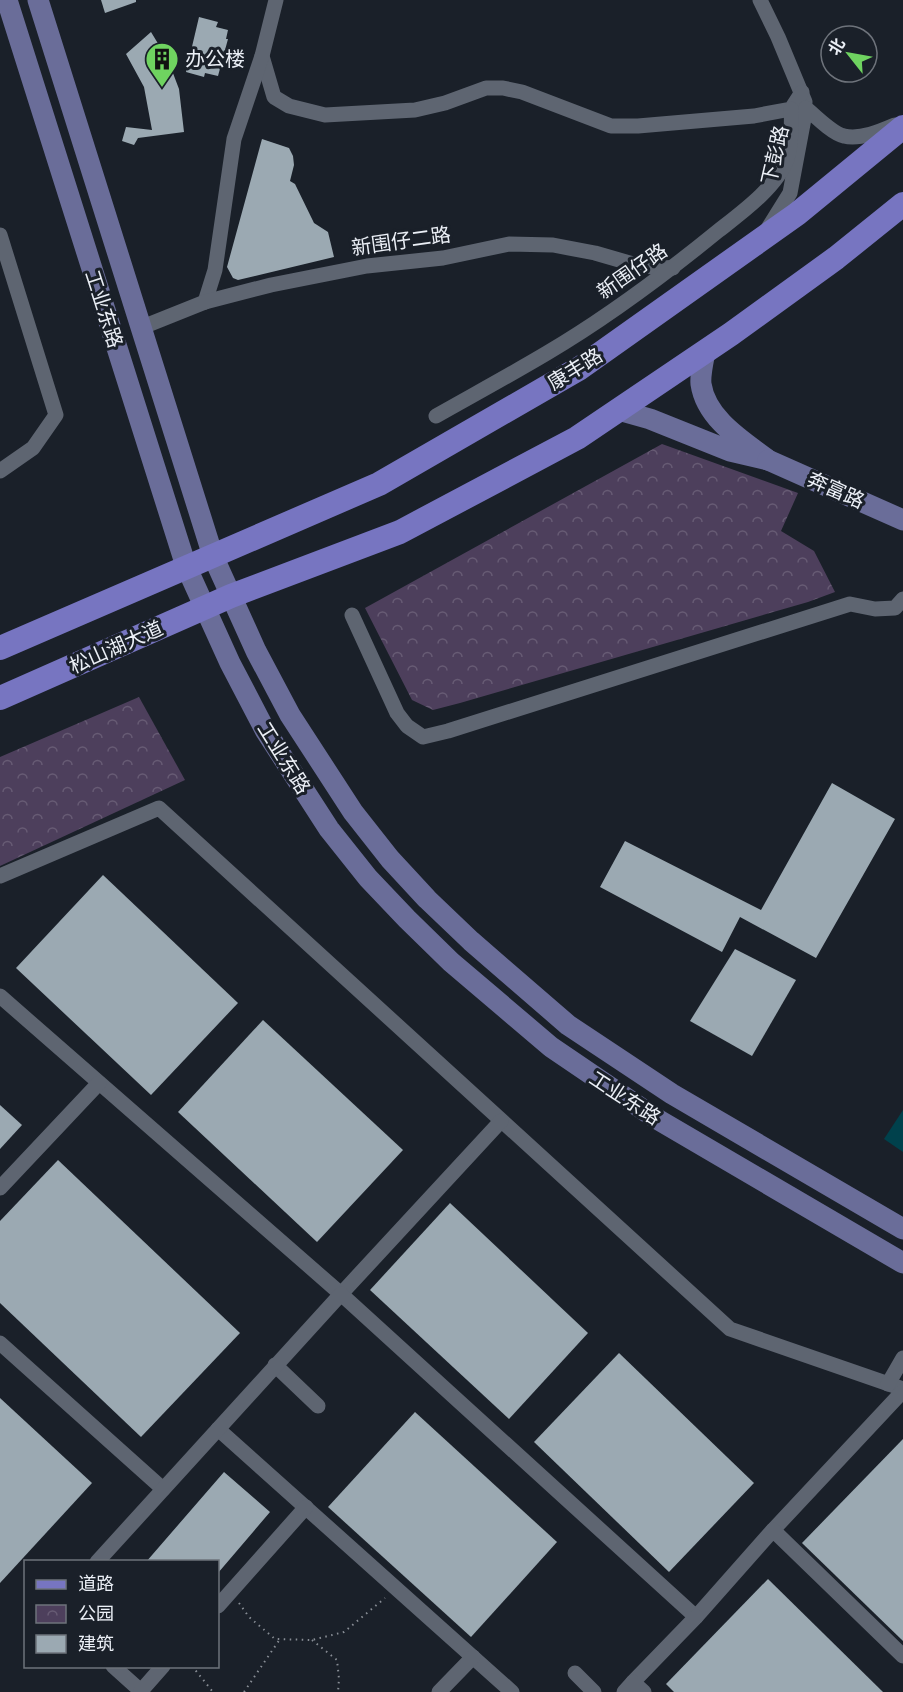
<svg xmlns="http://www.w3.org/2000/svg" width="903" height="1692" font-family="'Exo 2','Noto Sans SC',sans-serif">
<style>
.park{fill:url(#park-crowns)}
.water{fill:#00414c}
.building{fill:#9ba9b2}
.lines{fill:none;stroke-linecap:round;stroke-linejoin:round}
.path{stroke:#888d95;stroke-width:2;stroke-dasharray:1.5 4.5;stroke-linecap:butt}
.street{stroke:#5e6571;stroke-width:15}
.secondary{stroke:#6a6d99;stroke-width:21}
.primary{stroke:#7775c1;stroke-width:24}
.labels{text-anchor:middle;stroke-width:6;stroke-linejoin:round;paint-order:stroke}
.poi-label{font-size:20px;fill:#ebeff6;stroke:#1a2029;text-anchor:start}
.street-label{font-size:20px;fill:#ebeff6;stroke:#1a2029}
</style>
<defs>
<pattern id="park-crowns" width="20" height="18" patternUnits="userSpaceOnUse" patternTransform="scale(1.5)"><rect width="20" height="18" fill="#4d3f5c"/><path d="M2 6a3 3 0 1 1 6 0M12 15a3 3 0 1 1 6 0" fill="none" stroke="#675b74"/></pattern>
</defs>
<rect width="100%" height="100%" fill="#1a2029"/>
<g class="park">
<polygon points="662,444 798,493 781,531 814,551 835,592 808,602 460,703 433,710 412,700 365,608"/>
<polygon points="139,697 185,780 0,866 0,757"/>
</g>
<polygon class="water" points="903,1110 903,1152 884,1139"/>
<g class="building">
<polygon points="101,0 136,0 136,2 105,13"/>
<polygon points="199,17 218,22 216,27 228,30 226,39 228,39 218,76 205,73 204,77 186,72"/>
<polygon points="151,32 168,60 179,89 184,132 138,138 134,145 122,141 126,127 152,130 144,87 126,54"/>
<polygon points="262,139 289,148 293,156 294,165 290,181 295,184 314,223 328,232 334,257 238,280 233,278 227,267"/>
<polygon points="832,783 895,819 816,958 740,917 722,952 600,887 625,841 761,910"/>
<polygon points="103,875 238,1003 151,1095 16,968"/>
<polygon points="735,949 796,980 752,1056 690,1021"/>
<polygon points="263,1020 403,1150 317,1242 178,1112"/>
<polygon points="0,1105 22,1125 0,1149"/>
<polygon points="58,1160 240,1333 141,1437 0,1303 0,1221"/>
<polygon points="450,1203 588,1333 509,1419 370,1290"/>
<polygon points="619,1353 754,1483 669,1572 534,1442"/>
<polygon points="0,1398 92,1483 0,1583"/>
<polygon points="415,1412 557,1542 471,1637 328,1507"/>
<polygon points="903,1439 903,1641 802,1543"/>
<polygon points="224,1472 270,1512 218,1573 218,1562 146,1562"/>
<polygon points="768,1579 883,1692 674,1692 666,1684"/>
</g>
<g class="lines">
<g class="path">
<polyline points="239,1603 249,1617 275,1639 312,1640 344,1632 385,1598"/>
<polyline points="312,1640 337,1660 339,1679 338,1692"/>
<polyline points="192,1666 213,1692"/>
<polyline points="244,1692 280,1639"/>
</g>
<g class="street">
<polyline points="760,0 778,37 805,102"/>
<polyline points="262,56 274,97 289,106 325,115 415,110 445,103 486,88 503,88 522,92 611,126 638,126 754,116 791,109 802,92"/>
<path d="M 767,230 L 790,193 L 806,108 C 815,116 833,134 844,136 C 860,140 881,131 895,125"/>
<polyline points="0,235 56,415 33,448 0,471"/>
<polyline points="205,302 215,270 234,139 262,56 276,0"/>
<polyline points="140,328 205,302 271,285 367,266 443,258 509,244 553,245 595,253 640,266 673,268"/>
<path d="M 436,416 C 473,395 510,375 547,353 C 608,317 664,275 718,231 C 741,213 777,187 787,159 C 791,147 792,122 791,109"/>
<polyline points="352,615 397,713 407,726 423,737 448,731 850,604 875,609 895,608 903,599"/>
<polyline points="0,876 159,808 730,1329 903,1389"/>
<polyline points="0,996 341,1294 501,1121"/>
<polyline points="0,1188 99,1083"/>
<polyline points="0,1343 163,1489"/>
<polyline points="275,1365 318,1406"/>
<polyline points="888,1384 903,1358"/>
<polyline points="218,1429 512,1692"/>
<polyline points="773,1530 903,1391"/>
<polyline points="97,1562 341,1294 696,1617 773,1530 903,1656"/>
<polyline points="218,1606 306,1507"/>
<polyline points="113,1666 142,1692"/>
<polyline points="575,1673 594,1692"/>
<polyline points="633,1682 696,1617"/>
<polyline points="141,1691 163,1666"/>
<polyline points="439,1692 473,1657"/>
<polyline points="624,1692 633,1682 644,1692"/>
</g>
<g class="secondary">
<polyline points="7,0 186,566 230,663 265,730 329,829 368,878 407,919 451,962 551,1047 657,1119 903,1263"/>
<polyline points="38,0 213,556 256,651 290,715 353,812 390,859 427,899 471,941 568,1025 672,1094 903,1229"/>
<path d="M 618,410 L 650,419 L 730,451 L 768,460 C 743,441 706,419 701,384 C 700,375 703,362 705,352"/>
<polyline points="768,460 903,520"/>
</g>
<g class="primary">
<polyline points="0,648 379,484 580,368 797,214 903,127"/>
<polyline points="0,698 231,596 400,532 577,438 731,334 836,258 903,204"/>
</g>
</g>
<defs>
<symbol id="building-pin" viewBox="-11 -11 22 30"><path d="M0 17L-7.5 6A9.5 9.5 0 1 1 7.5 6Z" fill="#6fd360" stroke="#1a2029"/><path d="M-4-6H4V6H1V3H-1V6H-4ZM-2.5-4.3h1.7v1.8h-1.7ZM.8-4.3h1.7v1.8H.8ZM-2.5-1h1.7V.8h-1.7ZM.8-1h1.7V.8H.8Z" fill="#111"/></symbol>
</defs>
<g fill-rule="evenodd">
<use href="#building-pin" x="143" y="40" width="38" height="52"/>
</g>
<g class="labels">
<g class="poi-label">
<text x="185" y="66">办公楼</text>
</g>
<g class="street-label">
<text transform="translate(775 155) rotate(-77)" y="7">下彭路</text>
<text transform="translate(401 241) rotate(-8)" y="7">新围仔二路</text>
<text transform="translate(632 271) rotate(-35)" y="7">新围仔路</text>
<text transform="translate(104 309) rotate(72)" y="7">工业东路</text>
<text transform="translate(575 369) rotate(-32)" y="7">康丰路</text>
<text transform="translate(836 490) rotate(24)" y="7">奔富路</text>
<text transform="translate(116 647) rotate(-24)" y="7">松山湖大道</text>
<text transform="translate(284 758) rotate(58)" y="7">工业东路</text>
<text transform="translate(625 1098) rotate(33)" y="7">工业东路</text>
</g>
</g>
<rect x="24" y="1560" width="195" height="108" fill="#1a2029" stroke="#6e737b" stroke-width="1.5"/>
<rect x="36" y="1580" width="30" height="9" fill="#7775c1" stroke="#6e737b" stroke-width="1.5"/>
<text x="78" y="1590" font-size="18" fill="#ebeff6">道路</text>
<rect x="36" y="1605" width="30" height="18" fill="url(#park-crowns)" stroke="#6e737b" stroke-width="1.5"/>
<text x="78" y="1620" font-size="18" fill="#ebeff6">公园</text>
<rect x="36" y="1635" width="30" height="18" fill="#9ba9b2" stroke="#6e737b" stroke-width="1.5"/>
<text x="78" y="1650" font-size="18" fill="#ebeff6">建筑</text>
<g transform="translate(849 54) rotate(301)"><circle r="28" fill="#1a2029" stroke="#6e737b" stroke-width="1.5"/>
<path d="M0-4.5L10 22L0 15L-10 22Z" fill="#6fd360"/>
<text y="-9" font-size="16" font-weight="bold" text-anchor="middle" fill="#ebeff6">北</text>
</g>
</svg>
